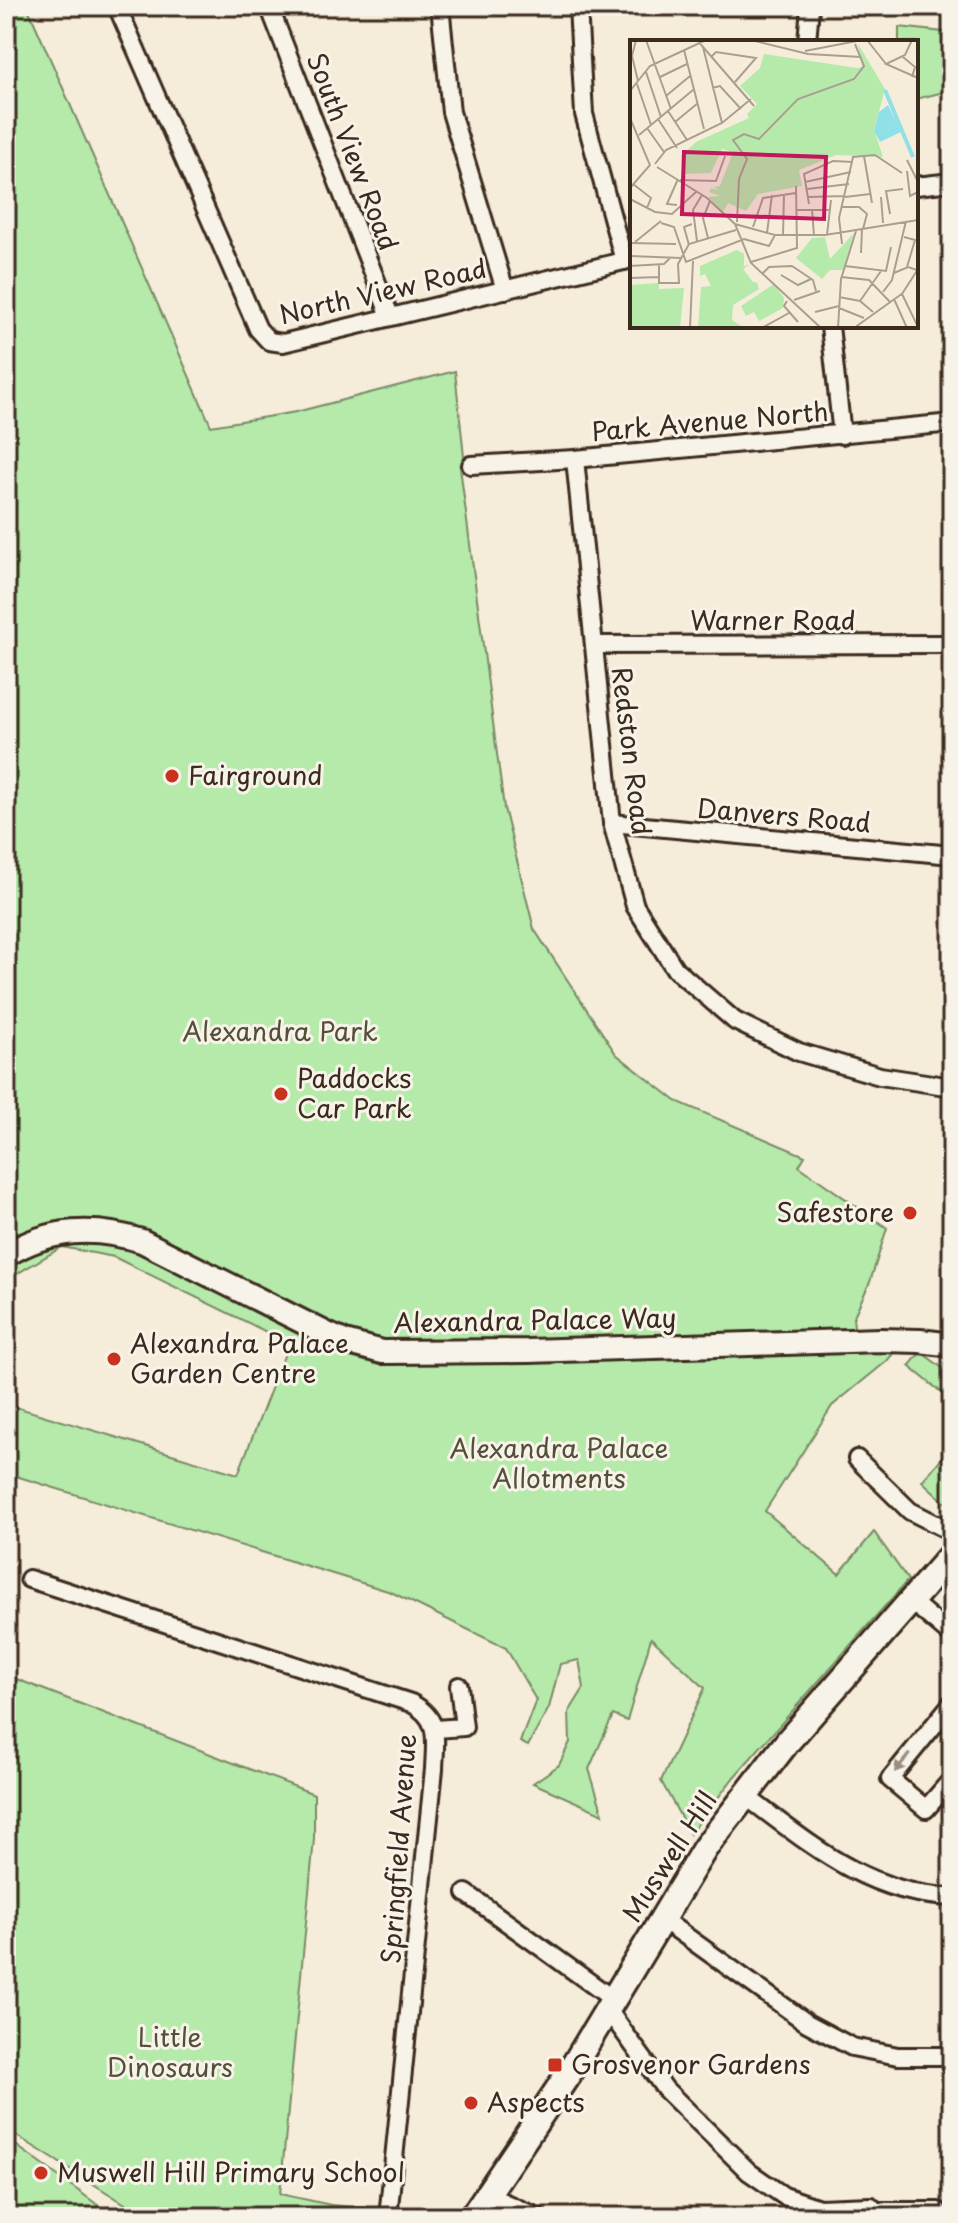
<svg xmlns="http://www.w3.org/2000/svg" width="958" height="2223" font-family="'Playpen Sans',sans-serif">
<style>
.green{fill:#b5eaab;stroke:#788a64;stroke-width:2}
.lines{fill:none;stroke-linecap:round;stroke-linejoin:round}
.street-casing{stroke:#3b2a1e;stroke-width:22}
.secondary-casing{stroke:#3b2a1e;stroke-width:28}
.primary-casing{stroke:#3b2a1e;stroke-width:30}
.street{stroke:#f7f3e8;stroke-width:16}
.secondary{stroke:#f7f3e8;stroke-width:22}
.primary{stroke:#f7f3e8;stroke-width:24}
.oneway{fill:#998e83}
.poi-dot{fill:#c8321e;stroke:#f7f3e8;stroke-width:3}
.labels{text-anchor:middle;stroke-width:6;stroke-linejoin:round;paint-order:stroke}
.street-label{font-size:26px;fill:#3b2a1e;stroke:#f7f3e8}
.poi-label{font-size:26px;fill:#3b2a1e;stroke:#f7f3e8;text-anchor:start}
.park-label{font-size:26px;fill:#53503a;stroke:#f7f3e8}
.inset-river{fill:none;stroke:#8fe0e7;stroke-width:4}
.inset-road{fill:none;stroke:#ab9e8f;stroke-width:2}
.view{fill:#c2185b;fill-opacity:0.15;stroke:#c2185b;stroke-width:4}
.inset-edge{fill:none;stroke:#3b2a1e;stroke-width:4}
</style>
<rect width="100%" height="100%" fill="#f6ecda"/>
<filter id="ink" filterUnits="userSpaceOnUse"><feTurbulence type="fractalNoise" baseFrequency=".0125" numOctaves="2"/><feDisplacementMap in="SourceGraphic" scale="16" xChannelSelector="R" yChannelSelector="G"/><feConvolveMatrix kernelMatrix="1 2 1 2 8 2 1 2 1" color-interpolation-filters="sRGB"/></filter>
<g filter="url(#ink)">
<g class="green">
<polygon points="6,6 27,6 211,426 296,412 455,371 464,457 460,467 504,808 534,929 616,1054 676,1101 805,1156 799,1166 887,1228 870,1282 853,1318 857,1351 896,1350 887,1361 832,1406 765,1511 839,1574 874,1532 908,1580 734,1777 690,1834 661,1781 705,1688 651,1638 627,1721 613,1715 589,1769 603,1814 533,1783 559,1765 570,1742 569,1712 584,1688 579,1660 560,1664 549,1708 528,1746 520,1742 536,1700 506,1648 391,1592 6,1473 6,1404 238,1474 289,1343 114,1257 62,1247 15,1275 6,1311"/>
<polygon points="899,27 952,33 952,90 916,99 916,42 899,42"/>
<polygon points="921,1352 952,1375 952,1401 909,1366"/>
<polygon points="952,1446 952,1509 922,1481"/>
<polygon points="6,1675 314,1794 314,1839 280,2194 331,2205 374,2210 375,2217 146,2217 6,2129"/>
<polygon points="6,2138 106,2211 102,2217 16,2217 6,2210"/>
</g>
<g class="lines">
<defs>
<g id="street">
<polyline points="117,6 258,329 269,341 283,343 632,259"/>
<polyline points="269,6 390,316"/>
<polyline points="440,6 451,112 505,290"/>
<polyline points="578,6 584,114 624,261"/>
<polyline points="807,42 810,6"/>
<polyline points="916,186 952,182"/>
<polyline points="830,326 842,435"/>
<polyline points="575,459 612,823 635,906 675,969 735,1021 799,1052 880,1076 952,1087"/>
<polyline points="471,465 575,459 952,423"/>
<polyline points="594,645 952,644"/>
<polyline points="612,823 952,855"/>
<polyline points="857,1459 910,1511 952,1532"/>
<path d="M 29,1579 L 411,1703 C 441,1719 435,1739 434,1769 L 388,2217"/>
<polyline points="911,1601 952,1636"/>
<polyline points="952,1703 890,1779 926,1809 952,1779"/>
<polyline points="435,1729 464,1727 459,1686"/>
<path d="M 744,1795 C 809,1843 866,1894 952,1897"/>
<polyline points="466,1893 614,2000"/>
<polyline points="662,1919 807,2023 852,2047 898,2056 952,2056"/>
<polyline points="608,2010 665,2089 749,2172 784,2196 819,2208 871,2206 879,2217"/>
<polyline points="487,2195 538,2217"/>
<polyline points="877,2211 938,2211 938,2217"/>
</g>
<path id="secondary" d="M 6,1255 C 50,1228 94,1226 142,1241 L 327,1334 L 345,1342 L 382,1352 L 528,1351 L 880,1340 L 920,1341 L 952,1345"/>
<polyline id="primary" points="472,2217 569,2073 705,1848 788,1741 952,1554"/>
</defs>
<use href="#street" class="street-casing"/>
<use href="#secondary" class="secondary-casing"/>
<use href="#primary" class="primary-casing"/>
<use href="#street" class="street"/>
<use href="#secondary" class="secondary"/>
<use href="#primary" class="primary"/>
</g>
<defs><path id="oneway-solid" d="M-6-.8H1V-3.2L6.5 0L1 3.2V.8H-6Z" transform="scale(2)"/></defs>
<use class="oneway" href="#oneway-solid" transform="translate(902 1763) rotate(129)"/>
</g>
<g class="poi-dot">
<circle cx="172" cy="776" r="8"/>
<circle cx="281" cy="1094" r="8"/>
<circle cx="910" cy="1213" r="8"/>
<circle cx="114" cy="1359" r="8"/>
<rect x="547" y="2057" width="16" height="16" rx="4"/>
<circle cx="471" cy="2103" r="8"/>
<circle cx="41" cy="2173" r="8"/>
</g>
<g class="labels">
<g class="street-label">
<text transform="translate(352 152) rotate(69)" y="9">South View Road</text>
<text transform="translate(383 292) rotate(-13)" y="9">North View Road</text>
<text transform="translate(710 422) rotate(-5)" y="9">Park Avenue North</text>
<text x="773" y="630">Warner Road</text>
<text transform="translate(631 751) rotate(83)" y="9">Redston Road</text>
<text transform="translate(784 816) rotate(5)" y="9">Danvers Road</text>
<text transform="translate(535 1321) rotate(-1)" y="9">Alexandra Palace Way</text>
<text transform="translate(399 1849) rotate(-86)" y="9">Springfield Avenue</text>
<text transform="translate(670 1857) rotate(-57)" y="9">Muswell Hill</text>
</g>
<g class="poi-label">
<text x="188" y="785">Fairground</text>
<text x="297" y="1088">Paddocks<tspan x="297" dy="30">Car Park</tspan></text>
<text x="894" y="1222" text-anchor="end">Safestore</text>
<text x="130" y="1353">Alexandra Palace<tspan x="130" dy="30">Garden Centre</tspan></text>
<text x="571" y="2074">Grosvenor Gardens</text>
<text x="487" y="2112">Aspects</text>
<text x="57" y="2182">Muswell Hill Primary School</text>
</g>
<g class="park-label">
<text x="280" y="1041">Alexandra Park</text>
<text x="559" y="1458">Alexandra Palace<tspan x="559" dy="30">Allotments</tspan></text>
<text x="170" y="2047">Little<tspan x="170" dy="30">Dinosaurs</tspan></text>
</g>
</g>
<g transform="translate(630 40)">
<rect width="288" height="288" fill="#f6ecda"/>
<path d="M 228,4 L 255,49 L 244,90 L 253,117 L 206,115 L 169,130 L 172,146 L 128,154 L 116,171 L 98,163 L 93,172 L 78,157 L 90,156 L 79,152 L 81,148 L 89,150 L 84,147 L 90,146 L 103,112 L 92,109 L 81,133 L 51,134 L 55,120 L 51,116 L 66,102 L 119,78 L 117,74 L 127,64 L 110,46 L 130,28 L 134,14 L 227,28 L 232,27 ZM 224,193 L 213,230 L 200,230 L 192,239 L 166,218 L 182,198 L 195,197 L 200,219 ZM 107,210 L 114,214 L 114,226 L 120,224 L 113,229 L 123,242 L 133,244 L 127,243 L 129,249 L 103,265 L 102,280 L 114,288 L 68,288 L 71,247 L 81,246 L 75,234 L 70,236 L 70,226 ZM 29,243 L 29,249 L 54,248 L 50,288 L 0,288 L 0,245 ZM 144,244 L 154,258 L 153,268 L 129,281 L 124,272 L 116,276 L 111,266 Z" fill="#b5eaab"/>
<path d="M 258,65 L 271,92 L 250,102 L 244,91 L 249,72 Z" fill="#8fe0e7"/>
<path class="inset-river" d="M 255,50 L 283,117"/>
<path class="inset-road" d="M 6,0 L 2,16 L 8,41M 16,0 L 41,69M 67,0 L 124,66M 121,0 L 178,14 L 231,17M 237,0 L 256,24M 282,0 L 275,15 L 256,24 L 288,38M 73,7 L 92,83M 54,10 L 74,89M 175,11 L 232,0M 82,16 L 86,12 L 126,18 L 105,42M 273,17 L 285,27 L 282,37M 16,32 L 31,77M 30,37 L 57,24M 7,44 L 21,85M 82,48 L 90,46 L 111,69M 0,51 L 20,26 L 76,0M 36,56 L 60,36M 38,71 L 57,100M 0,78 L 20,125 L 0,148M 28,79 L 47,108M 45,82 L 68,63M 17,88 L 34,112M 9,95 L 63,50M 234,116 L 242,163M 277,120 L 288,142M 25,124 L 36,110 L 92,83 L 121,59M 27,127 L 77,158 L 105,184 L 145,195 L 195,195 L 288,180M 277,131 L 280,156 L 288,152M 50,140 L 86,141 L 95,116M 175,142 L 221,132M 3,144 L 21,158 L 17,168M 177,149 L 219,144M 178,157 L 215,156M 215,157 L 240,154M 251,157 L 253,183M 0,159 L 25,172 L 42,174 L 66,152M 179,164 L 174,134 L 203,121 L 223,122M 47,165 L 37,164 L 48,139M 212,167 L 229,167 L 237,174 L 233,189M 182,169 L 184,196M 167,170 L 199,170M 260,174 L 256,151 L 273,149M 107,182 L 109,139 L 117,119 L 103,100 L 114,94 L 129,99 L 168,59 L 224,39 L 234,26 L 225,4M 31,183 L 44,187 L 56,222 L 114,199 L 139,206 L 145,195M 105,184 L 121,223 L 191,288M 123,187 L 133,158 L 166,153M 137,193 L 142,155M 197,195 L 201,160M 153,196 L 154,154M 274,197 L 285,200 L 277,227M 78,198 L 73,178 L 80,161M 67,201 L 63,170 L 72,155M 5,202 L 31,181M 0,203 L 46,204M 212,204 L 209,178 L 223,117 L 245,115 L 272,133M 59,205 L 54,187 L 62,184M 231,213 L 232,189M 0,216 L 51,218M 121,222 L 167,208 L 166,146M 29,224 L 29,243 L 49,243 L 48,224 L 59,204 L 106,190M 0,226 L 34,224 L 40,218M 215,226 L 256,231 L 261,207M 133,233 L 139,227 L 162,226 L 183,240 L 186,251M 264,233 L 278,227 L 287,230M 151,235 L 168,245 L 181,239M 211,237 L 239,240 L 260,262M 0,238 L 29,237M 253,252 L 262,240 L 276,181M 272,254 L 288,287M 272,254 L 288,229M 209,257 L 230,261 L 243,272M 264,259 L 277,288M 164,260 L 190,251M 157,261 L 154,266 L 168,282M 230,261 L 251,231M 209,268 L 234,278M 185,272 L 209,266M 60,288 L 63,221M 132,288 L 159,273M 208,288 L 211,239 L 226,191M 224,288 L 273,253"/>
<path class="view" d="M 54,112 L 196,117 L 194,179 L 52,174 Z"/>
<rect width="288" height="288" class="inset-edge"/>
</g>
<rect width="958" height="2223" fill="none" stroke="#f7f3e8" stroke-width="32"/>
<rect x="16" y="16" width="926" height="2191" fill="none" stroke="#3b2a1e" stroke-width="3" filter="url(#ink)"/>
</svg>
